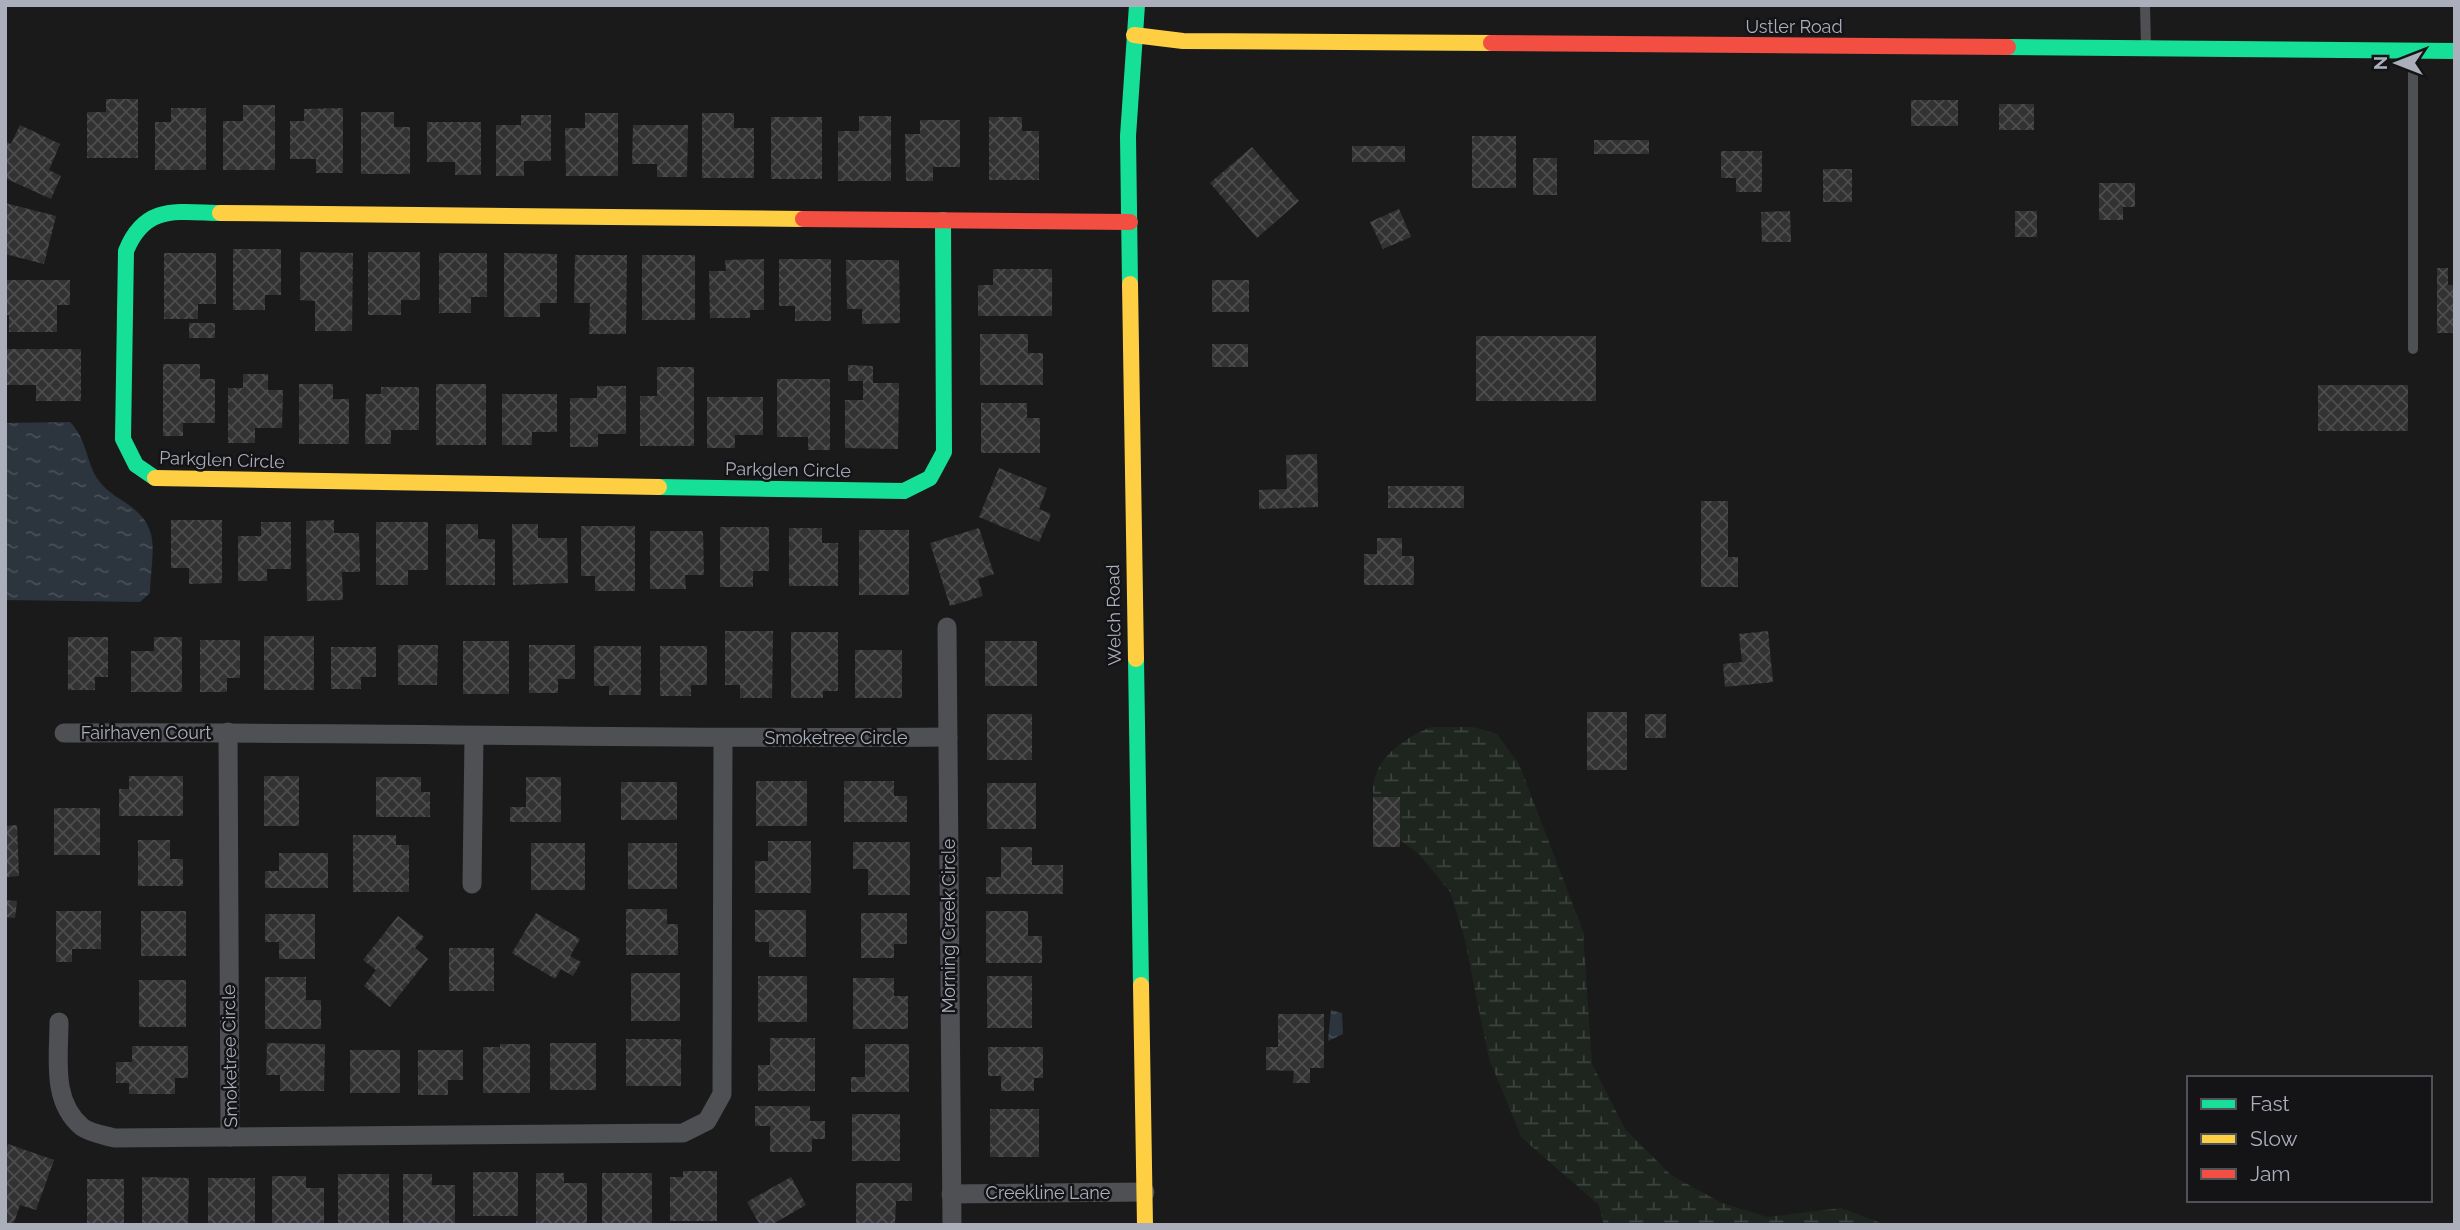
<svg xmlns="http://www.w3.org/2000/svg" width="2460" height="1230" font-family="Raleway,sans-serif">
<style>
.wetland{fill:url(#wetland-marsh)}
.water{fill:url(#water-ripples)}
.building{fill:url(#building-cross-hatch)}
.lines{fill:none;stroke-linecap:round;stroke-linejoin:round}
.lane{stroke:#4e5054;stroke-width:10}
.street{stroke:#4e5054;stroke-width:19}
.fast{stroke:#16e098;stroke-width:16}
.slow{stroke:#ffcf43;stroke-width:16}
.jam{stroke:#f24e42;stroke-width:16}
.labels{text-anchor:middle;stroke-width:5;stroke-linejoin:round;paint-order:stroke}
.street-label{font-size:18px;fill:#abafbc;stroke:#141417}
</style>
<defs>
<pattern id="wetland-marsh" width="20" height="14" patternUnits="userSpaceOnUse" patternTransform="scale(1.75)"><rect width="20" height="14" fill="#1e251f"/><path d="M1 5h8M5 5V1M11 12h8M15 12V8" fill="none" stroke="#3c423e"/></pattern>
<pattern id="water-ripples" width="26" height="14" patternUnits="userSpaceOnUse" patternTransform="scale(1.75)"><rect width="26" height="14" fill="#2c343d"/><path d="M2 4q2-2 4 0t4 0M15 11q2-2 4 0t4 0" fill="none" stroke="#484f57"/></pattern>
<pattern id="building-cross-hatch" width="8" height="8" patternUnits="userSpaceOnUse" patternTransform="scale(1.75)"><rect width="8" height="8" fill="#323233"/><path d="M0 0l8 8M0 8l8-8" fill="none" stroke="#4d4d4f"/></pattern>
</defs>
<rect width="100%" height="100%" fill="#1a1a1b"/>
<path class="wetland" d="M 1431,727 L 1473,727 L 1497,734 L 1519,764 L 1583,931 L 1592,1064 L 1625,1129 L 1671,1175 L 1722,1203 L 1767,1217 L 1841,1208 L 1886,1225 L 1604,1225 L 1599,1205 L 1522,1138 L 1489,1059 L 1464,936 L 1450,892 L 1420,855 L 1380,825 C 1378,814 1372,799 1373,787 C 1376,756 1405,738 1431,727 Z"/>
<g class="water">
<path d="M 70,422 C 85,437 86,457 95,475 C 101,486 113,495 123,501 C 164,527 151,550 150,593 L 140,602 L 5,600 L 5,423 Z"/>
<polygon points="1331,1010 1342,1013 1343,1034 1328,1041"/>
</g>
<g class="building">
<polygon points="106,99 138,99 138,158 87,158 87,112 106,112"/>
<rect x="1911" y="100" width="47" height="26"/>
<rect x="1999" y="104" width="35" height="26"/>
<polygon points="243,105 275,105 275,170 223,170 223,121 243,121"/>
<polygon points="171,108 206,108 206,170 155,170 155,122 171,122"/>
<polygon points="343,108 343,173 316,173 316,159 290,159 290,121 304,121 304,109"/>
<polygon points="361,112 394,112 394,127 410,127 410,174 361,174"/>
<polygon points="585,113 618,113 618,176 566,176 565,128 585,128"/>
<polygon points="702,113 734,113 734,128 754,128 754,178 702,178"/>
<polygon points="521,115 551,115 551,161 524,161 524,176 496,176 496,125 521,125"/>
<polygon points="859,116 891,116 891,181 838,181 838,131 859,131"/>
<rect x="771" y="117" width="51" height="62"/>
<polygon points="989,117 1022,117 1022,131 1039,131 1039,180 989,180"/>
<polygon points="920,120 960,120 960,167 933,167 933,181 906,181 905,134 920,134"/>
<polygon points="427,122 481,122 481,175 455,175 455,162 427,162"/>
<polygon points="20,125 60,144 49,170 61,176 51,199 5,178 5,141 11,144"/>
<polygon points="633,125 688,125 687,177 657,177 657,164 632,164"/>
<rect x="1472" y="136" width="44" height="52"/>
<rect x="1594" y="140" width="55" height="14"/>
<rect x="1352" y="146" width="53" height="16"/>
<polygon points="1252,147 1299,201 1257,238 1210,183"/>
<polygon points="1721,151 1762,151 1762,192 1736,192 1736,178 1721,178"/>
<rect x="1533" y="158" width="24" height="37"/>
<rect x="1823" y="169" width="29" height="33"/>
<polygon points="2099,183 2135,183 2135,207 2123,207 2123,220 2099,220"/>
<polygon points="5,203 56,216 44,264 5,254"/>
<polygon points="1399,209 1411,237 1383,249 1370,222"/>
<polygon points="1790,211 1791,242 1762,242 1761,212"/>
<rect x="2015" y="211" width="22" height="26"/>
<polygon points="233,249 281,249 281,295 265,295 265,310 233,310"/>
<polygon points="300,252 353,253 352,331 315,331 315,301 300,300"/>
<polygon points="368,252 420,252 420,300 401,300 401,315 368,315"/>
<polygon points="164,253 216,253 216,304 198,304 198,319 164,319"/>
<polygon points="439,253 487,253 487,297 471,297 471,313 439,313"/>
<polygon points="504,253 557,254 557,303 540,303 540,317 504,317"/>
<polygon points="575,255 627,255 626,334 589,334 590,303 574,303"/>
<rect x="642" y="255" width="53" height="65"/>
<polygon points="764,259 764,310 750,310 750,318 710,318 709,271 726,271 725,260"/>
<polygon points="779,259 831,259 831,321 795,321 795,306 779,306"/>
<polygon points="846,260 899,260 900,323 862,324 862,309 847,309"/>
<polygon points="2437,268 2448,268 2448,285 2455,285 2455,333 2437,333"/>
<polygon points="993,269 1052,269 1052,316 978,316 978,285 993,285"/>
<polygon points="5,280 70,280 70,305 57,305 57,332 9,332 9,315 5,315"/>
<rect x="1212" y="280" width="37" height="32"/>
<rect x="189" y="323" width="26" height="15"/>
<polygon points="980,334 1028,334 1028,353 1043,353 1043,385 980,385"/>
<rect x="1476" y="336" width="120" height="65"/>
<rect x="1212" y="344" width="36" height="23"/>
<polygon points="5,349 81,349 81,401 36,401 36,385 5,385"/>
<polygon points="163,364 200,364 200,379 215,379 215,423 183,423 183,436 163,436"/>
<polygon points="848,365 873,366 873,383 899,383 898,449 845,448 845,400 863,400 863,381 848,381"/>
<polygon points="657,367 694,367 694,446 640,446 640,396 657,396"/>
<polygon points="243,374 268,374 268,390 283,390 282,428 255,428 255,443 228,443 228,388 243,388"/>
<polygon points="777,379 830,379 830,450 808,450 808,437 777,437"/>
<polygon points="299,384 333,384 333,399 349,399 349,444 299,444"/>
<rect x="436" y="384" width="50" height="61"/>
<rect x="2318" y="385" width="90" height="46"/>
<polygon points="597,386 626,386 626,434 598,434 598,447 570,447 570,398 597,398"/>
<polygon points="381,387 419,387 419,430 391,430 391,444 365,444 366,394 381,394"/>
<polygon points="502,394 557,394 557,432 532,432 532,445 502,445"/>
<polygon points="707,397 763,397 763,435 735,435 735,448 707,448"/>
<polygon points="981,403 1027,403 1027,418 1040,418 1040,453 981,453"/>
<polygon points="1317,454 1318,507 1259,509 1259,490 1287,489 1286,455"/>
<polygon points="999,468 1047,488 1039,509 1051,514 1039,542 979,517"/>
<rect x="1388" y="486" width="76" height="22"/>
<polygon points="1701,501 1728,501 1728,557 1738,557 1738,587 1701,587"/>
<polygon points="171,520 222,520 222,583 189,584 189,568 171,568"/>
<polygon points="334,520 334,533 359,533 360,572 342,572 343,600 307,601 306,521"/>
<polygon points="261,522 291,522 291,569 267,569 267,581 238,581 238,536 261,536"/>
<polygon points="376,522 428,522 428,570 408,570 408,585 376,585"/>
<polygon points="446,524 478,524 478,539 495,539 495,585 446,585"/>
<polygon points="512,524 538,524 538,538 567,538 568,583 513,585"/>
<polygon points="581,526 635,526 635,591 595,591 595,576 581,576"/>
<polygon points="720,527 769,527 769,571 753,571 753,587 720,587"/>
<polygon points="789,528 822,528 822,543 838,543 838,586 789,586"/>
<polygon points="979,528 994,574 978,579 983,596 950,606 930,543"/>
<rect x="859" y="530" width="50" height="65"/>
<polygon points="650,531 703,531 704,575 685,575 686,589 650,589"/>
<polygon points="1377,538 1402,538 1402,556 1414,556 1414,585 1364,585 1364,554 1377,554"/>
<polygon points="725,631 773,631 772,698 740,698 740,685 725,685"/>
<polygon points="1768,631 1773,682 1725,687 1723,664 1742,662 1739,634"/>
<polygon points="791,632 838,632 838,691 823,691 823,698 791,698"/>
<rect x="264" y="636" width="50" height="54"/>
<polygon points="68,637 108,637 108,677 95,677 95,690 68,690"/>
<polygon points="154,637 182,637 182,692 131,692 131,651 154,651"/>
<polygon points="200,640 240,640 240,678 227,678 227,692 200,692"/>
<rect x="463" y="641" width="46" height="53"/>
<rect x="985" y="641" width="52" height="45"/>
<polygon points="398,645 438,645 437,685 398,685"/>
<polygon points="529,645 575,645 575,679 558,679 558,693 529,693"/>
<polygon points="594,646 641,646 641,695 609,695 609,686 594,686"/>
<polygon points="660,646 707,646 707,685 691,685 691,696 660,696"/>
<polygon points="331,647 376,647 376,677 361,677 361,689 331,689"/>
<rect x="855" y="650" width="47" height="48"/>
<rect x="1587" y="712" width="40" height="58"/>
<rect x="987" y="714" width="45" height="46"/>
<rect x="1645" y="714" width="21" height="24"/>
<polygon points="129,776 183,776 183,816 119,816 119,789 129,789"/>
<rect x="264" y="776" width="35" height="50"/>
<polygon points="376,777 421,777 421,792 430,792 430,817 376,817"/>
<polygon points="526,777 561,777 561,822 510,822 510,807 526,807"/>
<rect x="756" y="781" width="51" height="45"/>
<polygon points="844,781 894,781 894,796 907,796 907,822 844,822"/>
<rect x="621" y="782" width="56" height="38"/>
<rect x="987" y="783" width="49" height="46"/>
<rect x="1373" y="797" width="27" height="50"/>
<rect x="54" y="808" width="46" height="47"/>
<polygon points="17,825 19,876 5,877 5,826"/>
<polygon points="353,835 396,835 396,845 409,845 409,892 353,892"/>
<polygon points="138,840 170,840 170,859 183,859 183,886 138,886"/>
<polygon points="768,841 811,841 811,893 755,893 755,861 768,861"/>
<polygon points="853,842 910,842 910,895 868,895 868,869 853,869"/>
<rect x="531" y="843" width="54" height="47"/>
<rect x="628" y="843" width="49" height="46"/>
<polygon points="1001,847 1032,847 1032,865 1063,865 1063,894 986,894 986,877 1001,877"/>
<polygon points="279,853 328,853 328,888 265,888 265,871 279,871"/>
<polygon points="5,900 17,901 15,918 5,917"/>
<polygon points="626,909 667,909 667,924 678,924 678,955 626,955"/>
<polygon points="755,910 806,910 806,957 769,957 769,942 755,942"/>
<polygon points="56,911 101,911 101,949 72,949 72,962 56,962"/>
<rect x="141" y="911" width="45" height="45"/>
<polygon points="986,911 1028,911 1028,936 1042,936 1042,963 986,963"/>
<polygon points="536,913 580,939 570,956 581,962 573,976 561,969 555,979 512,953"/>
<polygon points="861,913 907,913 907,944 894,944 894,958 861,958"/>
<polygon points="265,914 315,914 315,959 279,959 279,942 265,942"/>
<polygon points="398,916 424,937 415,948 428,959 390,1007 364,986 376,970 363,960"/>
<rect x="449" y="948" width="45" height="43"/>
<rect x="631" y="973" width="49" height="48"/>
<rect x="758" y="976" width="49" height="46"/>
<rect x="987" y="976" width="45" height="52"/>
<polygon points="265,977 306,977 306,1000 321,1000 321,1029 265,1029"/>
<polygon points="853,978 894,978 894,996 908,996 908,1029 853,1029"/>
<rect x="139" y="980" width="47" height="47"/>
<polygon points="1278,1014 1324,1014 1324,1068 1310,1068 1310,1083 1293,1083 1294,1071 1266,1070 1266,1047 1278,1047"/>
<polygon points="770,1038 815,1038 815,1091 758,1091 758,1065 770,1065"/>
<rect x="626" y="1039" width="55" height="47"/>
<polygon points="267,1043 325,1044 324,1091 280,1091 280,1075 266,1075"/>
<rect x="550" y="1043" width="46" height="47"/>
<polygon points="500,1044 530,1044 530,1093 483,1093 483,1047 500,1047"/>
<polygon points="865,1044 909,1044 909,1092 851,1092 851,1077 865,1077"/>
<polygon points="132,1046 188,1046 188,1078 175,1078 175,1094 129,1094 129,1083 116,1083 116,1062 132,1062"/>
<polygon points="988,1047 1043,1047 1043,1078 1034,1078 1034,1091 1001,1091 1001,1076 988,1076"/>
<rect x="350" y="1050" width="50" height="43"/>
<polygon points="418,1050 463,1050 463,1080 448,1080 448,1095 418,1095"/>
<polygon points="755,1106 810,1106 810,1121 825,1121 825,1139 812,1139 812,1152 770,1152 770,1126 755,1126"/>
<rect x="990" y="1109" width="49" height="48"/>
<rect x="852" y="1114" width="48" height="47"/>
<polygon points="8,1144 54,1160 36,1210 20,1205 13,1225 5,1225 5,1153"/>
<polygon points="683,1171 717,1171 717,1221 670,1221 670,1177 683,1177"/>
<rect x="473" y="1172" width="45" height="44"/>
<polygon points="536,1173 564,1173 564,1183 587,1183 587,1225 536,1225"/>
<rect x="602" y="1173" width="50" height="52"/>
<rect x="338" y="1174" width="51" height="51"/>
<polygon points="403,1174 432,1174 432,1185 455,1185 455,1225 403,1225"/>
<polygon points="272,1176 306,1176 306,1188 324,1188 324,1225 272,1225"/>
<polygon points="142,1177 189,1178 188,1225 142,1225"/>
<polygon points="791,1177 806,1205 771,1225 760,1225 747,1202"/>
<rect x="208" y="1178" width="47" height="47"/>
<rect x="87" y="1179" width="37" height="46"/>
<polygon points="856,1183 912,1183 912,1201 896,1201 895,1225 856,1225"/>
</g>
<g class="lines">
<g class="lane">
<polyline points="2145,5 2146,48"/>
<polyline points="2413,349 2413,52"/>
</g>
<g class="street">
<polyline points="947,627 952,1225"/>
<polyline points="228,732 230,1137"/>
<path d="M 64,733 C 359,731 654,740 948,737"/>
<polyline points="472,884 474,737"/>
<path d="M 59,1022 C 59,1058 51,1101 82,1127 C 90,1133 104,1135 114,1138 L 683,1133 L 707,1121 L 722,1094 L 723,739"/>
<polyline points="951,1194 1145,1192"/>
</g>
<g class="fast">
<polyline points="2008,47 2455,51"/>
<polyline points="1130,284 1128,136 1137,5"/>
<path d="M 155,478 L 136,465 L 123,439 L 126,251 C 145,204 177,212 220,213"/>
<polyline points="659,487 904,491 930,478 944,452 943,220"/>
<polyline points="1136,659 1141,985"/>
</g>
<g class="slow">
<polyline points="1134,35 1183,41 1491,43"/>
<polyline points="220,213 803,219"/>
<polyline points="1130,284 1136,659"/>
<polyline points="155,478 659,487"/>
<polyline points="1141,985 1145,1225"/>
</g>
<g class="jam">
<polyline points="1491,43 2008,47"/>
<polyline points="803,219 1130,222"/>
</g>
</g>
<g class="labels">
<g class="street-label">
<text x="1794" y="33">Ustler Road</text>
<text transform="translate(222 460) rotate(2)" y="6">Parkglen Circle</text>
<text transform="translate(788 470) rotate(1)" y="6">Parkglen Circle</text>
<text transform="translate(1114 615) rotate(-91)" y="6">Welch Road</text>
<text x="146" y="739">Fairhaven Court</text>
<text x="836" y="744">Smoketree Circle</text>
<text transform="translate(949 926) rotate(-90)" y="6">Morning Creek Circle</text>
<text transform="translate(230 1056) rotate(-91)" y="6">Smoketree Circle</text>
<text x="1048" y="1199">Creekline Lane</text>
</g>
</g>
<rect width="2460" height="1230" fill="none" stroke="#abafbc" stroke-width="14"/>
<rect x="2187" y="1076" width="245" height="126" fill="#141417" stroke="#505259" stroke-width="2"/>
<rect x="2201" y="1099" width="35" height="10" fill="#16e098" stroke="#505259" stroke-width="2"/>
<text x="2250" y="1111" font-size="21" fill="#abafbc">Fast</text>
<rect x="2201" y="1134" width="35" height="10" fill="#ffcf43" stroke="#505259" stroke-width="2"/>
<text x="2250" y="1146" font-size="21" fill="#abafbc">Slow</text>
<rect x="2201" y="1169" width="35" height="10" fill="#f24e42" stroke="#505259" stroke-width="2"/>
<text x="2250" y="1181" font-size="21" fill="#abafbc">Jam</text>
<g transform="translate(2397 63) rotate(270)" stroke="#141417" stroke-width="5" paint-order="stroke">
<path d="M0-5L12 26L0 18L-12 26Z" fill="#abafbc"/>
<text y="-10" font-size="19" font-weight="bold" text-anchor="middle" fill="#abafbc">N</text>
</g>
</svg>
